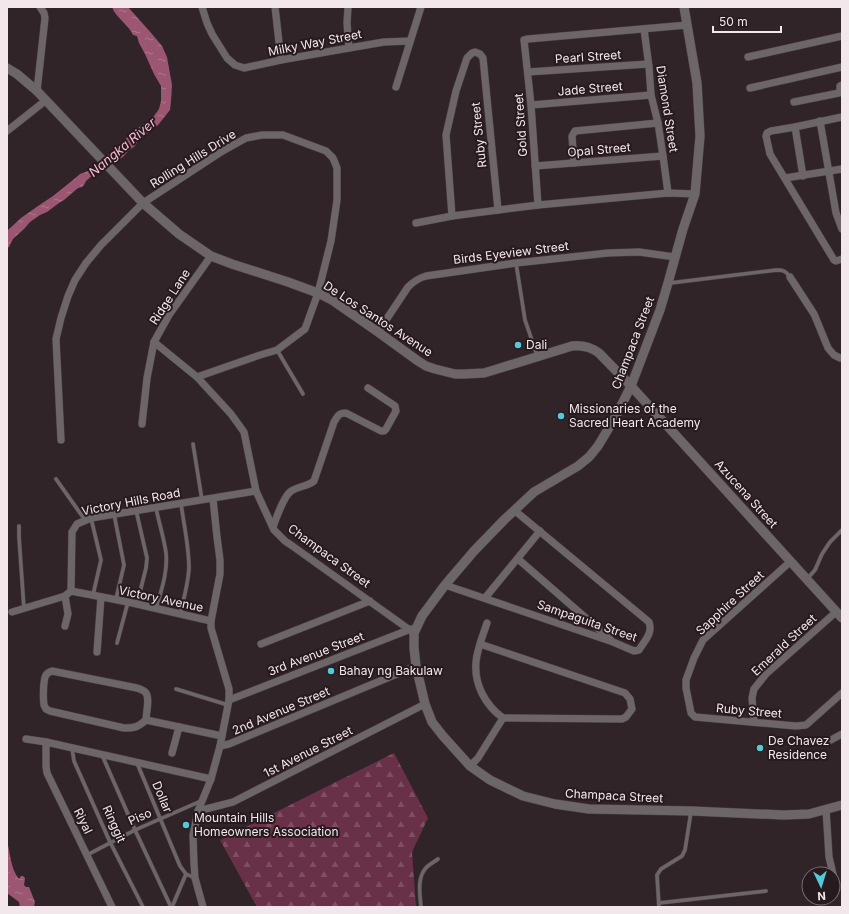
<svg xmlns="http://www.w3.org/2000/svg" width="849" height="914" font-family="Inter,sans-serif">
<style>
.forest{fill:url(#forest-firs)}
.water{fill:url(#water-ripples)}
.lines{fill:none;stroke-linecap:round;stroke-linejoin:round}
.service-casing{stroke:#4c3f44;stroke-width:4.5}
.minor-casing{stroke:#4c3f44;stroke-width:8}
.tertiary-casing{stroke:#4c3f44;stroke-width:10}
.service{stroke:#6d6668;stroke-width:3.5}
.minor{stroke:#6d6668;stroke-width:7}
.tertiary{stroke:#6d6668;stroke-width:9}
.poi-dot{fill:#52cbd9;stroke:#271a1f;stroke-width:1.5}
.labels{text-anchor:middle;stroke-width:4;stroke-linejoin:round;paint-order:stroke}
.street-label{font-size:12px;fill:#f2e8eb;stroke:#271a1f}
.poi-label{font-size:12px;fill:#f2e8eb;stroke:#271a1f;text-anchor:start}
.water-label{font-size:13px;font-style:italic;fill:#fabcd2;stroke:#271a1f}
</style>
<defs>
<pattern id="forest-firs" width="22" height="20" patternUnits="userSpaceOnUse"><rect width="22" height="20" fill="#683148"/><path d="M5 1l3.5 6h-7zM16 11l3.5 6h-7z" fill="#7e4f63"/></pattern>
<pattern id="water-ripples" width="26" height="14" patternUnits="userSpaceOnUse"><rect width="26" height="14" fill="#9b5771"/><path d="M2 4q2-2 4 0t4 0M15 11q2-2 4 0t4 0" fill="none" stroke="#ae778c"/></pattern>
</defs>
<rect width="100%" height="100%" fill="#312429"/>
<polygon class="forest" points="394,753 428,818 412,852 416,907 257,907 220,840"/>
<g class="water">
<path d="M 112,7 L 128,7 L 152,34 L 162,46 L 167,57 L 172,85 L 171,101 L 170,110 L 158,125 L 138,141 L 135,146 L 128,151 L 124,156 L 120,159 L 115,160 L 96,172 L 86,181 L 84,185 L 82,187 L 78,188 L 64,200 L 59,203 L 47,212 L 40,215 L 30,222 L 24,229 L 13,239 L 9,247 L 7,248 L 7,231 L 21,218 L 38,206 L 53,196 L 73,180 L 80,174 L 91,170 L 137,129 L 154,116 L 159,109 L 161,101 L 161,86 L 154,74 L 145,54 L 139,43 L 137,36 L 133,35 C 128,24 116,18 112,7 Z"/>
<path d="M 7,842 C 11,854 10,868 19,879 L 21,876 L 23,876 L 25,878 L 24,885 L 26,887 L 29,887 L 35,902 L 34,906 L 35,907 L 20,907 L 19,902 L 7,893 Z"/>
</g>
<g class="lines">
<defs>
<g id="service">
<polyline points="516,263 525,320 537,355"/>
<path d="M 670,283 L 777,270 C 783,270 786,271 790,277"/>
<polyline points="277,350 303,394"/>
<polyline points="193,444 202,500"/>
<polyline points="56,479 85,520"/>
<path d="M 156,508 C 159,523 164,538 166,553 C 168,572 161,591 156,609"/>
<polyline points="136,510 147,558 146,568 137,604"/>
<polyline points="114,514 124,565 116,599"/>
<polyline points="91,518 101,560 93,595"/>
<polyline points="19,526 19,537 24,609"/>
<polyline points="807,579 815,570 822,554 830,542 842,530"/>
<path d="M 180,614 C 184,599 188,584 189,568 C 189,547 184,525 181,504"/>
<polyline points="117,643 128,602"/>
<polyline points="176,689 228,705"/>
<polyline points="72,748 74,761 110,842 143,907"/>
<polyline points="102,755 135,830 171,907"/>
<polyline points="137,763 180,866 186,874 195,878"/>
<polyline points="87,855 135,830 201,801"/>
<polyline points="659,903 766,891"/>
<polyline points="172,907 186,874"/>
<path d="M 421,907 C 420,895 417,879 425,869 C 428,865 434,862 438,859"/>
<polyline points="659,907 657,875 661,869 682,856 685,850 691,812"/>
</g>
<g id="minor">
<polyline points="202,7 207,23 212,34 227,58 235,65 244,68 281,60 349,48 384,42 410,41"/>
<polyline points="275,7 281,60"/>
<polyline points="348,7 347,23 349,48"/>
<polyline points="644,29 649,67 651,95 658,123 663,156 668,193"/>
<polyline points="748,57 842,36"/>
<polyline points="528,72 648,64"/>
<polyline points="396,87 421,7"/>
<polyline points="750,88 842,67"/>
<polyline points="37,91 45,18 44,13 40,7"/>
<polyline points="794,102 839,93 840,92 840,86 842,85"/>
<polyline points="531,105 651,95"/>
<polyline points="842,117 795,127 771,131 767,133 766,136 770,154 834,260 836,261 842,259"/>
<polyline points="820,121 836,213 842,229"/>
<polyline points="795,127 803,176"/>
<polyline points="7,131 45,101"/>
<polyline points="574,163 572,136 575,131 658,123"/>
<polyline points="535,166 663,156"/>
<polyline points="785,178 842,169"/>
<polyline points="538,205 531,105 524,40 528,39 687,25"/>
<polyline points="452,216 446,135 456,91 467,58 472,53 475,52 480,54 483,58 498,210"/>
<polyline points="416,223 452,216 538,205 668,193 695,194"/>
<polyline points="790,277 814,314 819,326 828,348 834,355 840,358 842,358"/>
<path d="M 378,332 L 408,287 C 414,281 419,278 426,276 L 516,263 L 608,253 L 639,252 L 675,257"/>
<polyline points="154,342 197,377 231,414 244,432 256,491 274,530 285,541 291,545 414,633"/>
<polyline points="142,424 147,378 154,342 169,315 211,256"/>
<polyline points="61,440 56,339 61,318 68,296 75,280 86,263 101,245 143,203 221,152 246,138 262,135 283,135 326,151 333,158 337,168 337,200 331,241 318,293 305,329 277,350 260,355 197,377"/>
<path d="M 273,527 C 276,518 284,497 290,492 C 297,486 307,487 314,481 L 334,422 C 338,416 338,413 346,413 L 381,431 L 384,431 L 386,429 L 396,411 L 395,406 L 368,388"/>
<polyline points="518,559 610,639"/>
<polyline points="791,561 703,640 694,658 686,680 686,688 691,713 695,717 796,726 806,725 842,693"/>
<path d="M 445,585 L 613,642 L 634,651 L 639,650 C 645,640 653,633 649,622 L 514,510"/>
<polyline points="71,591 72,532 77,524 91,518 256,491"/>
<polyline points="485,598 540,531"/>
<polyline points="12,612 65,596 71,591 128,602 211,621"/>
<polyline points="65,626 68,614 65,596"/>
<polyline points="261,644 370,601"/>
<path d="M 480,644 L 625,693 L 630,699 L 632,709 L 626,717 L 622,719 L 503,718 C 485,705 474,684 476,662 C 477,649 483,635 487,623"/>
<polyline points="97,652 101,597"/>
<path d="M 52,671 L 137,688 C 140,689 144,690 146,693 C 150,699 146,713 146,720 C 138,727 135,728 124,728 L 50,711 L 46,709 L 44,705 C 43,698 43,680 46,675 C 48,672 49,672 52,671 Z"/>
<polyline points="229,700 411,629"/>
<polyline points="146,720 222,736"/>
<polyline points="754,722 752,698 754,689 766,674 836,612"/>
<polyline points="26,739 46,742 211,779"/>
<polyline points="829,741 842,734"/>
<polyline points="46,742 46,766 47,773 112,907"/>
<polyline points="220,746 229,744 416,666"/>
<polyline points="172,753 179,727"/>
<polyline points="470,766 478,758 503,718"/>
<polyline points="826,809 829,857 833,874"/>
<polyline points="198,811 233,802 425,704"/>
<polyline points="833,875 834,883"/>
<polyline points="203,907 195,878 194,864 193,835 198,811 211,779 220,746 229,700 229,689 211,628 211,621 220,574 220,560 217,537 213,499"/>
</g>
<g id="tertiary">
<polyline points="684,7 697,83 700,136 695,194 683,229 668,283 660,310 631,386 616,416 598,446 589,457 578,466 534,492 504,520 474,551 445,585 422,616 414,633 414,648 416,666 425,704 432,722 443,736 470,766 490,780 523,796 555,804 589,809 692,811 784,815 809,814 842,805"/>
<path d="M 7,68 L 17,74 L 37,91 L 143,203 L 179,234 L 211,256 L 232,264 L 288,282 L 318,293 L 332,300 L 378,332 L 418,361 L 426,366 L 435,369 L 455,374 L 464,374 L 484,373 L 494,370 L 572,346 C 582,345 591,347 599,353 L 631,386 L 842,618"/>
</g>
</defs>
<use href="#service" class="service-casing"/>
<use href="#minor" class="minor-casing"/>
<use href="#tertiary" class="tertiary-casing"/>
<use href="#service" class="service"/>
<use href="#minor" class="minor"/>
<use href="#tertiary" class="tertiary"/>
</g>
<g class="poi-dot">
<circle cx="518" cy="345" r="4"/>
<circle cx="561" cy="416" r="4"/>
<circle cx="331" cy="671" r="4"/>
<circle cx="760" cy="748" r="4"/>
<circle cx="186" cy="825" r="4"/>
</g>
<g class="labels">
<g class="street-label">
<text transform="translate(315 43) rotate(-11)" y="4">Milky Way Street</text>
<text transform="translate(588 57) rotate(-4)" y="4">Pearl Street</text>
<text transform="translate(590 89) rotate(-5)" y="4">Jade Street</text>
<text transform="translate(667 109) rotate(81)" y="4">Diamond Street</text>
<text transform="translate(521 125) rotate(-94)" y="4">Gold Street</text>
<text transform="translate(479 135) rotate(-96)" y="4">Ruby Street</text>
<text transform="translate(599 150) rotate(-5)" y="4">Opal Street</text>
<text transform="translate(193 159) rotate(-32)" y="4">Rolling Hills Drive</text>
<text transform="translate(511 253) rotate(-7)" y="4">Birds Eyeview Street</text>
<text transform="translate(170 297) rotate(-57)" y="4">Ridge Lane</text>
<text transform="translate(378 319) rotate(33)" y="4">De Los Santos Avenue</text>
<text transform="translate(633 343) rotate(-69)" y="4">Champaca Street</text>
<text transform="translate(746 494) rotate(48)" y="4">Azucena Street</text>
<text transform="translate(131 502) rotate(-11)" y="4">Victory Hills Road</text>
<text transform="translate(329 556) rotate(36)" y="4">Champaca Street</text>
<text transform="translate(161 599) rotate(12)" y="4">Victory Avenue</text>
<text transform="translate(730 603) rotate(-43)" y="4">Sapphire Street</text>
<text transform="translate(587 621) rotate(19)" y="4">Sampaguita Street</text>
<text transform="translate(784 645) rotate(-43)" y="4">Emerald Street</text>
<text transform="translate(316 654) rotate(-21)" y="4">3rd Avenue Street</text>
<text transform="translate(281 711) rotate(-23)" y="4">2nd Avenue Street</text>
<text transform="translate(749 711) rotate(5)" y="4">Ruby Street</text>
<text transform="translate(308 752) rotate(-27)" y="4">1st Avenue Street</text>
<text transform="translate(614 796) rotate(3)" y="4">Champaca Street</text>
<text transform="translate(162 797) rotate(67)" y="4">Dollar</text>
<text transform="translate(140 817) rotate(-24)" y="4">Piso</text>
<text transform="translate(83 821) rotate(64)" y="4">Riyal</text>
<text transform="translate(114 824) rotate(66)" y="4">Ringgit</text>
</g>
<g class="poi-label">
<text x="526" y="349">Dali</text>
<text x="569" y="413">Missionaries of the<tspan x="569" dy="14">Sacred Heart Academy</tspan></text>
<text x="339" y="675">Bahay ng Bakulaw</text>
<text x="768" y="745">De Chavez<tspan x="768" dy="14">Residence</tspan></text>
<text x="194" y="822">Mountain Hills<tspan x="194" dy="14">Homeowners Association</tspan></text>
</g>
<g class="water-label">
<text transform="translate(122 147) rotate(-40)" y="5">Nangka River</text>
</g>
</g>
<rect width="849" height="914" fill="none" stroke="#f2e8eb" stroke-width="16"/>
<g transform="translate(821 886) rotate(176)"><circle r="19" fill="#271a1f" stroke="#786c71"/>
<path d="M0-3L7 15L0 10L-7 15Z" fill="#52cbd9"/>
<text y="-6" font-size="11" font-weight="bold" text-anchor="middle" fill="#f2e8eb">N</text>
</g>
<path d="M713 26v6h68v-6" fill="none" stroke="#f2e8eb" stroke-width="2"/>
<text x="719" y="26" font-size="12" fill="#f2e8eb" stroke="#271a1f" stroke-width="3" paint-order="stroke">50 m</text>
</svg>
